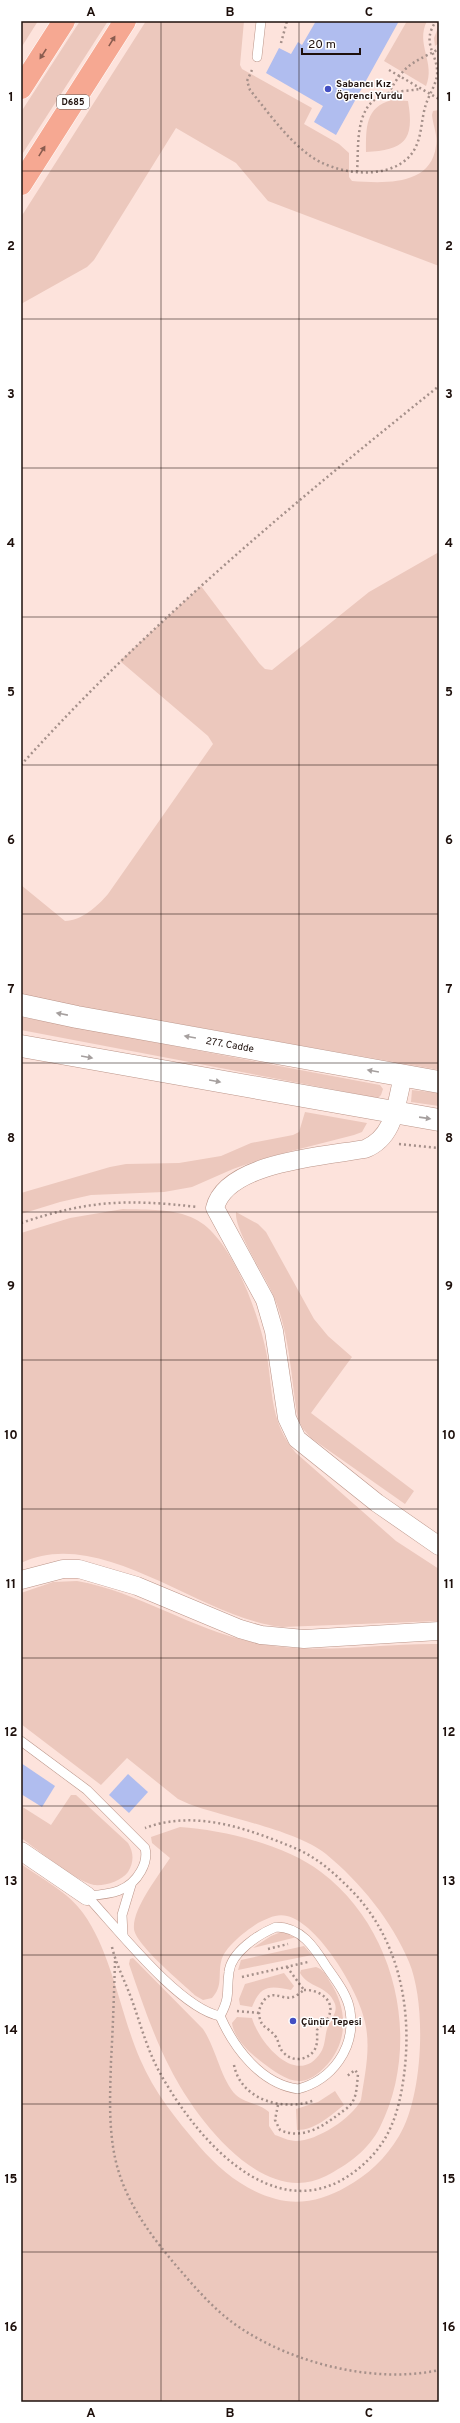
<svg xmlns="http://www.w3.org/2000/svg" width="460" height="2423" font-family="Overpass,sans-serif">
<style>
.green{fill:#ecc8bd}
.building{fill:#b0bdef}
.lines{fill:none;stroke-linecap:round;stroke-linejoin:round}
.service-casing{stroke:#bb9589;stroke-width:10}
.minor-casing{stroke:#bb9589;stroke-width:19}
.tertiary-casing{stroke:#bb9589;stroke-width:23}
.trunk-casing{stroke:#fff;stroke-width:23}
.path{stroke:#a5908a;stroke-width:2.5;stroke-dasharray:2 3;stroke-linecap:butt}
.service{stroke:#fff;stroke-width:9}
.minor{stroke:#fff;stroke-width:18}
.tertiary{stroke:#fff;stroke-width:22}
.trunk{stroke:#f6a892;stroke-width:22}
.oneway{fill:#8a5c4f}
.oneway2{fill:#a59f9e}
.grid{fill:none;stroke:#1e100c;stroke-width:1;stroke-opacity:0.55}
.poi-dot{fill:#434fc3;stroke:#fff;stroke-width:1.5}
.labels{text-anchor:middle;stroke-width:3;stroke-linejoin:round;paint-order:stroke}
.shield{fill:#fff;stroke:#625855;stroke-width:1}
.shield-label{font-size:9px;font-weight:bold;fill:#1e100c}
.poi-label{font-size:10px;font-weight:bold;fill:#1e100c;stroke:#fff;text-anchor:start}
.street-label{font-size:10px;fill:#1e100c;stroke:#fff}
.neatline{fill:none;stroke:#1e100c;stroke-width:1.5}
.grid-label{font-size:13px;text-anchor:middle;font-weight:bold;fill:#1e100c}
</style>
<rect width="100%" height="100%" fill="#fde3dc"/>
<g class="green">
<polygon points="21,21 38,21 21,48"/>
<polygon points="80,21 108,21 21,156 21,112"/>
<path d="M 146,21 L 244,21 L 240,65 L 242,69 L 312,108 L 304,124 L 339,144 L 349,153 L 349,177 L 352,181 C 382,183 431,187 436,146 C 438,136 433,125 432,115 L 433,111 L 439,110 L 439,266 L 268,201 L 236,163 L 176,128 L 94,260 L 87,267 L 21,304 L 21,217 Z"/>
<path d="M 407,21 L 427,21 C 415,44 436,63 426,86 L 384,61 Z"/>
<polygon points="439,25 439,43 435,46 434,38"/>
<path d="M 392,100 L 408,101 C 415,141 404,150 366,152 C 366,128 365,107 392,100 Z"/>
<path d="M 439,552 L 439,1070 L 21,996 L 21,885 L 65,921 C 81,921 98,906 108,894 L 213,744 L 208,736 L 120,661 L 201,586 L 259,663 L 265,669 L 272,670 L 369,592 Z"/>
<polygon points="21,1017 380,1085 383,1089 381,1095 378,1098 21,1030"/>
<polygon points="412,1090 439,1093 439,1106 411,1102"/>
<polygon points="305,1112 367,1123 362,1132 354,1135 268,1157 233,1169 192,1187 164,1192 91,1195 60,1202 21,1214 21,1193 110,1167 126,1164 179,1163 221,1156 251,1143 293,1135 299,1132"/>
<path d="M 123,1209 C 147,1210 173,1208 195,1219 C 232,1237 260,1317 267,1356 C 273,1392 270,1423 296,1453 L 396,1541 L 439,1569 L 439,1621 L 282,1627 C 202,1619 101,1524 21,1563 L 21,1233 L 70,1218 Z"/>
<path d="M 236,1212 L 258,1224 L 266,1232 L 314,1319 L 328,1336 L 352,1357 L 311,1413 L 414,1491 L 405,1504 L 311,1438 L 303,1429 L 298,1419 C 291,1379 290,1335 274,1297 C 266,1277 234,1230 236,1212 Z"/>
<path d="M 77,1581 C 139,1592 191,1629 252,1642 C 313,1656 377,1643 439,1644 L 439,2402 L 21,2402 L 21,1864 C 42,1879 68,1892 83,1913 C 112,1953 120,2013 140,2059 C 154,2092 176,2119 199,2146 C 220,2170 245,2191 276,2199 C 300,2206 325,2199 346,2187 C 368,2175 386,2158 399,2136 C 423,2097 427,2005 409,1962 C 392,1921 360,1882 326,1854 C 296,1830 227,1818 189,1804 L 178,1799 L 127,1758 L 101,1785 L 21,1724 L 21,1593 L 53,1582 Z"/>
<path d="M 71,1795 L 76,1795 L 128,1843 C 134,1853 134,1862 128,1872 C 121,1881 106,1886 94,1885 C 77,1882 37,1849 21,1838 L 21,1806 L 51,1825 Z"/>
<path d="M 180,1827 C 224,1830 286,1845 321,1872 C 397,1929 422,2043 380,2127 C 369,2150 347,2165 326,2176 C 262,2209 194,2116 170,2068 C 153,2035 141,1999 129,1964 L 130,1959 L 133,1958 L 203,2029 C 216,2048 221,2080 236,2095 C 245,2103 260,2104 269,2112 L 269,2126 L 275,2135 C 281,2137 289,2141 296,2141 C 317,2141 352,2118 361,2100 C 365,2073 371,2048 365,2022 C 359,1991 318,1923 287,1916 C 277,1913 266,1919 258,1923 C 246,1931 224,1947 221,1962 C 218,1976 223,1986 212,1998 L 203,2000 L 196,1996 C 184,1985 135,1944 134,1929 C 132,1909 159,1875 170,1858 L 152,1843 L 151,1837 Z"/>
<polygon points="281,1932 289,1933 297,1937 253,1948 271,1936"/>
<polygon points="304,1946 312,1955 238,1970 241,1960"/>
<path d="M 316,1967 C 323,1969 327,1976 330,1982 C 348,2009 349,2043 324,2068 C 318,2074 310,2080 301,2081 C 287,2082 273,2070 263,2063 C 251,2054 234,2039 232,2023 L 237,2017 L 252,2018 C 259,2043 298,2089 321,2052 C 325,2046 325,2036 327,2029 C 330,2020 338,2013 335,2004 C 328,1985 308,1988 300,1973 L 301,1970 Z"/>
<path d="M 284,1973 L 294,1986 L 291,1990 C 271,1986 261,1984 252,2007 L 240,2005 L 239,1999 L 245,1984 Z"/>
<path d="M 335,2091 L 344,2105 C 330,2116 315,2130 297,2130 L 296,2109 L 318,2102 Z"/>
</g>
<g class="building">
<polygon points="316,21 399,21 336,135 314,122 323,106 266,73 279,48 291,54 298,42 302,45"/>
<polygon points="21,1763 55,1786 42,1807 21,1794"/>
<polygon points="128,1774 148,1792 129,1813 109,1795"/>
</g>
<g class="lines">
<defs>
<g id="service">
<polyline points="257,57 261,21"/>
<path d="M 21,1741 L 87,1790 L 145,1848 C 147,1856 145,1864 141,1871 C 129,1893 109,1894 87,1896"/>
<path d="M 87,1896 C 117,1928 179,2008 220,2016"/>
<path d="M 276,1927 C 301,1927 314,1947 326,1966 C 335,1979 348,1995 350,2011 C 356,2048 332,2080 298,2089 C 261,2084 234,2048 220,2016 C 231,1996 226,1992 229,1972 C 231,1952 259,1934 276,1927 Z"/>
<polyline points="123,1935 122,1915 131,1885"/>
</g>
<g id="minor">
<path d="M 403,1076 C 396,1104 395,1137 365,1149 C 325,1156 226,1162 215,1208 L 265,1300 L 274,1331 L 287,1418 L 297,1439 L 377,1503 L 439,1546"/>
<polyline points="21,1580 63,1569 79,1569 137,1586 240,1629 261,1635 304,1639 439,1631"/>
<polyline points="21,1851 87,1896"/>
</g>
<g id="tertiary">
<polyline points="21,1005 77,1017 439,1082"/>
<polyline points="21,1046 439,1120"/>
</g>
<g id="trunk">
<polyline points="21,88 64,21"/>
<polyline points="21,184 125,21"/>
</g>
</defs>
<use href="#service" class="service-casing"/>
<use href="#minor" class="minor-casing"/>
<use href="#tertiary" class="tertiary-casing"/>
<use href="#trunk" class="trunk-casing"/>
<g class="path">
<polyline points="281,43 287,21"/>
<path d="M 252,70 L 247,81 L 250,90 C 268,112 286,138 309,155 C 334,174 384,181 408,158 C 423,143 420,122 426,104 C 429,95 435,86 437,76 C 439,53 420,45 436,21"/>
<polyline points="389,70 439,99"/>
<path d="M 388,94 C 405,64 409,65 439,49"/>
<path d="M 357,172 C 359,147 354,108 381,96 C 393,91 408,91 420,89"/>
<path d="M 21,765 C 148,624 292,504 439,386"/>
<polyline points="399,1144 439,1148"/>
<path d="M 21,1223 C 89,1200 127,1199 198,1207"/>
<path d="M 112,1947 C 116,1964 124,1979 130,1995 C 140,2021 146,2048 160,2073 C 202,2149 289,2243 372,2156 C 393,2133 400,2105 404,2075 C 413,2006 398,1933 345,1884 C 331,1870 315,1857 297,1849 C 249,1829 196,1809 145,1828"/>
<polyline points="268,1949 288,1944"/>
<path d="M 115,1961 C 114,1994 113,2027 111,2061 C 110,2096 108,2132 117,2166 C 127,2203 149,2233 173,2262 C 194,2286 215,2312 242,2329 C 295,2364 377,2384 439,2370"/>
<polyline points="287,1967 304,1990"/>
<polyline points="242,1977 308,1962"/>
<path d="M 304,1990 C 319,1989 337,2001 328,2018 C 325,2023 320,2026 317,2030 C 317,2037 318,2043 315,2049 C 309,2060 293,2063 284,2053 C 279,2049 279,2042 276,2037 C 267,2025 259,2029 259,2010 C 269,1984 280,2001 293,1997 C 297,1996 301,1992 304,1990 Z"/>
<polyline points="237,2011 259,2013"/>
<path d="M 234,2065 C 241,2101 285,2112 315,2100"/>
<path d="M 278,2105 L 275,2120 L 280,2130 C 302,2140 322,2127 339,2114 C 344,2110 350,2107 353,2101 C 357,2094 357,2083 358,2074 L 355,2070 L 346,2077"/>
</g>
<use href="#service" class="service"/>
<use href="#minor" class="minor"/>
<use href="#tertiary" class="tertiary"/>
<use href="#trunk" class="trunk"/>
</g>
<defs><path id="oneway-solid" d="M-6-.8H1V-3.2L6.5 0L1 3.2V.8H-6Z"/></defs>
<g class="oneway">
<use href="#oneway-solid" transform="translate(112 41) rotate(-58)"/>
<use href="#oneway-solid" transform="translate(43 54) rotate(123)"/>
<use href="#oneway-solid" transform="translate(42 151) rotate(-58)"/>
</g>
<g class="oneway2">
<use href="#oneway-solid" transform="translate(62 1014) rotate(-169)"/>
<use href="#oneway-solid" transform="translate(190 1037) rotate(-170)"/>
<use href="#oneway-solid" transform="translate(87 1057) rotate(10)"/>
<use href="#oneway-solid" transform="translate(373 1071) rotate(-170)"/>
<use href="#oneway-solid" transform="translate(215 1081) rotate(10)"/>
<use href="#oneway-solid" transform="translate(425 1118) rotate(8)"/>
</g>
<path class="grid" d="M 161,21 L 161,2402M 299,21 L 299,2402M 21,171 L 439,171M 21,319 L 439,319M 21,468 L 439,468M 21,617 L 439,617M 21,765 L 439,765M 21,914 L 439,914M 21,1063 L 439,1063M 21,1212 L 439,1212M 21,1360 L 439,1360M 21,1509 L 439,1509M 21,1658 L 439,1658M 21,1806 L 439,1806M 21,1955 L 439,1955M 21,2104 L 439,2104M 21,2252 L 439,2252"/>
<g class="poi-dot">
<circle cx="328" cy="89" r="4"/>
<circle cx="293" cy="2021" r="4"/>
</g>
<g class="labels">
<rect class="shield" x="57" y="95" width="32" height="14" rx="3"/>
<g class="shield-label">
<text x="73" y="105">D685</text>
</g>
<g class="poi-label">
<text x="336" y="87">Sabancı Kız<tspan x="336" dy="12">Öğrenci Yurdu</tspan></text>
<text x="301" y="2025">Çünür Tepesi</text>
</g>
<g class="street-label">
<text transform="translate(230 1044) rotate(10)" y="4">277. Cadde</text>
</g>
</g>
<rect width="460" height="2423" fill="none" stroke="#ffffff" stroke-width="44"/>
<path d="M302 48v6h58v-6" fill="none" stroke="#1e100c" stroke-width="2"/>
<text x="308" y="48" font-size="12" fill="#1e100c" stroke="#ffffff" stroke-width="3" paint-order="stroke">20 m</text>
<rect x="22" y="22" width="416" height="2379" class="neatline"/>
<g class="grid-label">
<text x="91" y="16">A</text>
<text x="230" y="16">B</text>
<text x="369" y="16">C</text>
<text x="11" y="101">1</text>
<text x="449" y="101">1</text>
<text x="11" y="250">2</text>
<text x="449" y="250">2</text>
<text x="11" y="398">3</text>
<text x="449" y="398">3</text>
<text x="11" y="547">4</text>
<text x="449" y="547">4</text>
<text x="11" y="696">5</text>
<text x="449" y="696">5</text>
<text x="11" y="844">6</text>
<text x="449" y="844">6</text>
<text x="11" y="993">7</text>
<text x="449" y="993">7</text>
<text x="11" y="1142">8</text>
<text x="449" y="1142">8</text>
<text x="11" y="1290">9</text>
<text x="449" y="1290">9</text>
<text x="11" y="1439">10</text>
<text x="449" y="1439">10</text>
<text x="11" y="1588">11</text>
<text x="449" y="1588">11</text>
<text x="11" y="1736">12</text>
<text x="449" y="1736">12</text>
<text x="11" y="1885">13</text>
<text x="449" y="1885">13</text>
<text x="11" y="2034">14</text>
<text x="449" y="2034">14</text>
<text x="11" y="2183">15</text>
<text x="449" y="2183">15</text>
<text x="11" y="2331">16</text>
<text x="449" y="2331">16</text>
<text x="91" y="2417">A</text>
<text x="230" y="2417">B</text>
<text x="369" y="2417">C</text>
</g>
</svg>
